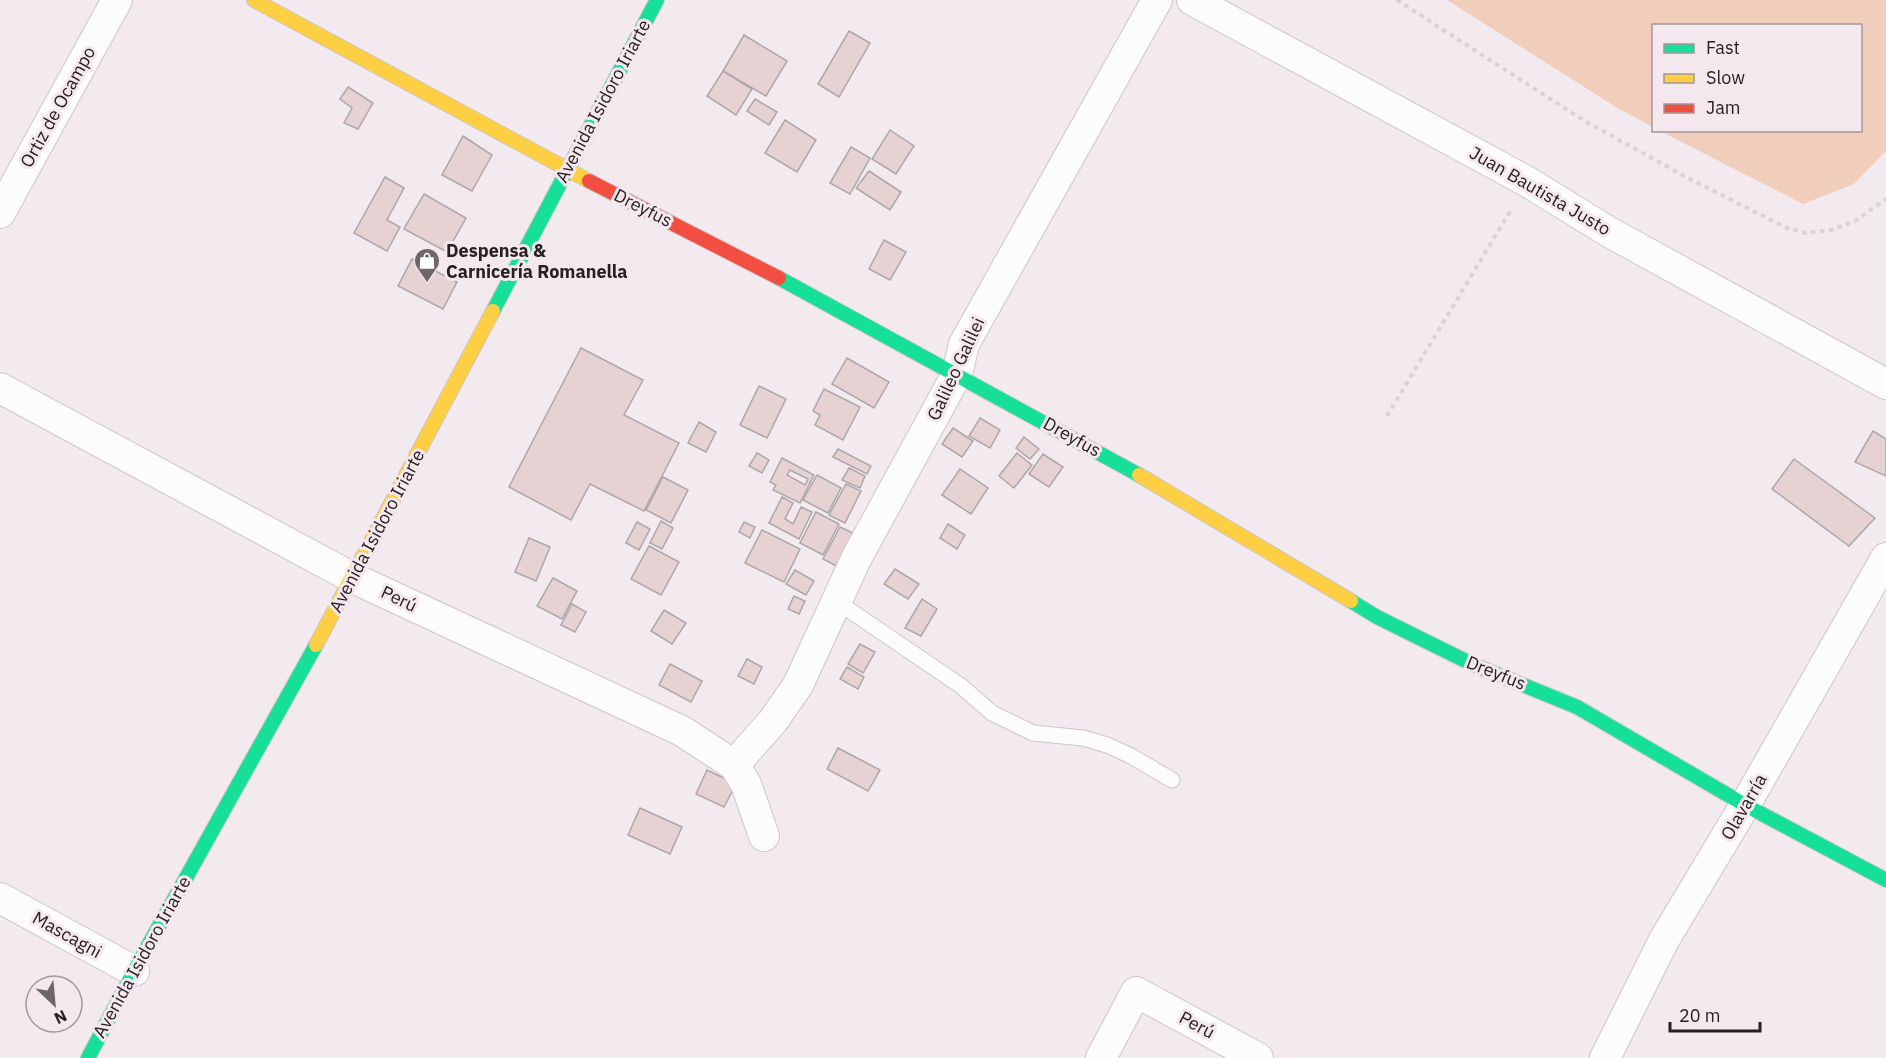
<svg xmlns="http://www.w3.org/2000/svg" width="1886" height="1058" font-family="'IBM Plex Sans',sans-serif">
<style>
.green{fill:#f1cdbb}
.building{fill:#e6d1d3;stroke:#ada7a9;stroke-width:1.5;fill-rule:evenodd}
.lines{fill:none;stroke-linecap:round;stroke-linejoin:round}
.lane-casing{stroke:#cdc6c9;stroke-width:17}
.street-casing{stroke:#cdc6c9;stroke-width:32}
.fast-casing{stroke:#cdc6c9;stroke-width:16}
.slow-casing{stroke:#cdc6c9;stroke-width:16}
.jam-casing{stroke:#cdc6c9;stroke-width:16}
.path{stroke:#d7d4d5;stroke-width:4;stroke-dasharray:4.5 4.5;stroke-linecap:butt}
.lane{stroke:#fdfcfc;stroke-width:15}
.street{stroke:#fdfcfc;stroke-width:30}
.fast{stroke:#16e098;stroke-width:14}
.slow{stroke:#ffcf43;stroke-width:14}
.jam{stroke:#f24e42;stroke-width:14}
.labels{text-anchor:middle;stroke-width:6;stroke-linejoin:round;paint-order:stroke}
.street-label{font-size:18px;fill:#262123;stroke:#f5e7ee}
.poi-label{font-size:18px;font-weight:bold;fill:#262123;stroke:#f5e7ee;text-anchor:start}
</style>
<rect width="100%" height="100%" fill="#f2eaee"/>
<polygon class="green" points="1447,0 1886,0 1886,151 1854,184 1803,204 1660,131 1860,130 1860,26 1654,26 1653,127 1619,109"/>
<g class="building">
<polygon points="849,31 870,43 839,97 818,84"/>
<polygon points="744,35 787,61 766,96 723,71"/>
<polygon points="723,71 752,89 736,115 707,96"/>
<polygon points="348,87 373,103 358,129 344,123 352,108 340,99"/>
<polygon points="755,99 777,112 769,125 747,111"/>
<polygon points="785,120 816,140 797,172 765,153"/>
<polygon points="890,130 914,146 896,174 872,159"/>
<polygon points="463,136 492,155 472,191 442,175"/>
<polygon points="851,147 870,158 850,194 830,183"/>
<polygon points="869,171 901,192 890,210 856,188"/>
<polygon points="385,177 404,188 387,220 400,227 387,251 354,233"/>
<polygon points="424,194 466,218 447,252 404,229"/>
<polygon points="884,240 906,252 890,280 869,269"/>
<polygon points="412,259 457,282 443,309 398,286"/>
<polygon points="581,348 643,380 624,415 679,443 644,511 590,484 571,520 509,487"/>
<polygon points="847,358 889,382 874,408 832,384"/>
<polygon points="759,386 786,399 767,438 740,425"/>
<polygon points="824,389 860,407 843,440 815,425 820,415 813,411"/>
<polygon points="980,418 1000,430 990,448 969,436"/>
<polygon points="699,422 716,432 706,452 688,443"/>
<polygon points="953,428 973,441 962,457 942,444"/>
<polygon points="1873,431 1886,439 1886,476 1855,462"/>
<polygon points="1024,437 1039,449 1030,459 1016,448"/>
<polygon points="838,449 871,466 867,474 833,457"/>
<polygon points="757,453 769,460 762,473 749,466"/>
<polygon points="1017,453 1032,465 1014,488 999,476"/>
<polygon points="1043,454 1063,467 1049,487 1029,474"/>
<path d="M 782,458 L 814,475 L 800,503 L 773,490 L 776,485 L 770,482 ZM 790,470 L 808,479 L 805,485 L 787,475 Z"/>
<polygon points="1794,459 1875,518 1849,546 1772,489"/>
<polygon points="849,468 865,476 860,488 842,480"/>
<polygon points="960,469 988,488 971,514 942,495"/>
<polygon points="817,475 841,488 828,513 803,500"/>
<polygon points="663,477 688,490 671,523 646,510"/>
<polygon points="846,484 861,491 845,523 829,515"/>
<polygon points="782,497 793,503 785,519 793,524 801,507 812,512 799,539 769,523"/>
<polygon points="816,512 839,524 823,555 800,543"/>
<polygon points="661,521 673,528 662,549 650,543"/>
<polygon points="637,522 650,529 639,550 626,543"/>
<polygon points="744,522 755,527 750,538 739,532"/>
<polygon points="948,524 965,535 957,549 940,538"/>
<polygon points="840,527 853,533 836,566 823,559"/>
<polygon points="762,530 800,549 784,582 745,563"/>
<polygon points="529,538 550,547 536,581 515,572"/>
<polygon points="649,546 679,562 661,595 631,579"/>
<polygon points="895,569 919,584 908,599 884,584"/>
<polygon points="795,570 814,581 806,595 786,584"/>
<polygon points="553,578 577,591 562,619 537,606"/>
<polygon points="794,596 805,601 799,614 788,609"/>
<polygon points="922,599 937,609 921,636 905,628"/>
<polygon points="572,604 586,612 575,632 561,625"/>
<polygon points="664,610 686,623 672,644 651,631"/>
<polygon points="860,644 875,652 863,673 848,664"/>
<polygon points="747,659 762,667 754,684 738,676"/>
<polygon points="670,664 702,681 691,702 659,685"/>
<polygon points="847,667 864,677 858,689 840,679"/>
<polygon points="838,748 880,770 868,791 827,769"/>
<polygon points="707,770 736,784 724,807 696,794"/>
<polygon points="640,808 682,827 670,854 628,835"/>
</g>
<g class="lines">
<defs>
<polyline id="lane" points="836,601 961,686 992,713 1033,733 1083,738 1107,745 1131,756 1172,780"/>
<g id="street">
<polyline points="1192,0 1528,182 1609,232 1886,384"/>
<polyline points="0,213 117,0"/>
<polyline points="0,388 353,578 682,731 734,765 746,784 764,836"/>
<polyline points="734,765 773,721 798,685 856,559 957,374 964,344 1157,0"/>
<polyline points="0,898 134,971"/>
<polyline points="1101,1058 1136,992 1258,1058"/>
<polyline points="1605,1058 1664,940 1745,805 1886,558"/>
</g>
<g id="fast">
<polyline points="779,278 1139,475"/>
<polyline points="493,311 657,0"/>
<polyline points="1351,601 1377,617 1474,665 1577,707 1745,805 1886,880"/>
<polyline points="88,1058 134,971 316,645"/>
</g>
<g id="slow">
<polyline points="254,0 589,181"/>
<polyline points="1139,475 1351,601"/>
<polyline points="316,645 493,311"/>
</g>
<polyline id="jam" points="589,181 779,278"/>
</defs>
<use href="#lane" class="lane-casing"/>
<use href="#street" class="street-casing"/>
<use href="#fast" class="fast-casing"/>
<use href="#slow" class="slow-casing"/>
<use href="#jam" class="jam-casing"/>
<g class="path">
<polyline points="1397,0 1583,120 1686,177 1787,228 1806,233 1831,230 1855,221 1886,199"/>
<polyline points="1387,416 1512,208"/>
</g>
<use href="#lane" class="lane"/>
<use href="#street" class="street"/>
<use href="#fast" class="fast"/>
<use href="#slow" class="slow"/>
<use href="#jam" class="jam"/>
</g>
<defs>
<symbol id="shop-pin" viewBox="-11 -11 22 30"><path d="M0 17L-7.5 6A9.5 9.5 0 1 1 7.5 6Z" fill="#6d676a" stroke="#f5e7ee"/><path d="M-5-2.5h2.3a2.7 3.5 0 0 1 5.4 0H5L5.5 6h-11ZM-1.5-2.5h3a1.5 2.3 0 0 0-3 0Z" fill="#fff"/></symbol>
</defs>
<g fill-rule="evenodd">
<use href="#shop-pin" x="412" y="246" width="30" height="40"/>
</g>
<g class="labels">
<g class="street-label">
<text transform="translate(603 101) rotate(-62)" y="6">Avenida Isidoro Iriarte</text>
<text transform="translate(58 107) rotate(-61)" y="6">Ortiz de Ocampo</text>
<text transform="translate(1540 191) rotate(30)" y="6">Juan Bautista Justo</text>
<text transform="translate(643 208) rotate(27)" y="6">Dreyfus</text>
<text transform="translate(956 369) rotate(-65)" y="6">Galileo Galilei</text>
<text transform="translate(1072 437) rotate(29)" y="6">Dreyfus</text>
<text transform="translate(377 531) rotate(-62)" y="6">Avenida Isidoro Iriarte</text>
<text transform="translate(399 599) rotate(25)" y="6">Perú</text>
<text transform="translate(1496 673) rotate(22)" y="6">Dreyfus</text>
<text transform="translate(1744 807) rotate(-60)" y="6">Olavarría</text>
<text transform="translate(67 935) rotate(29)" y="6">Mascagni</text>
<text transform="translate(142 957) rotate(-61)" y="6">Avenida Isidoro Iriarte</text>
<text transform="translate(1197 1025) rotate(28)" y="6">Perú</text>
</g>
<g class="poi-label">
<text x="446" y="257">Despensa &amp;<tspan x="446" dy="21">Carnicería Romanella</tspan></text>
</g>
</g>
<rect x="1652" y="24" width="210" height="108" fill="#f5e7ee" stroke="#a2989d" stroke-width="1.5"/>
<rect x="1664" y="44" width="30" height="9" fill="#16e098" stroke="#a2989d" stroke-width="1.5"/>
<text x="1706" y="54" font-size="18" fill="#262123">Fast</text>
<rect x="1664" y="74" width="30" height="9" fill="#ffcf43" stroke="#a2989d" stroke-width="1.5"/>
<text x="1706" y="84" font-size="18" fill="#262123">Slow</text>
<rect x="1664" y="104" width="30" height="9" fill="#f24e42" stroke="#a2989d" stroke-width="1.5"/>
<text x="1706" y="114" font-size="18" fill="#262123">Jam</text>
<g transform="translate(54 1004) rotate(154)"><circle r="28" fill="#f5e7ee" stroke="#a2989d" stroke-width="1.5"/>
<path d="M0-4.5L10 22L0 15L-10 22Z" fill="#6d676a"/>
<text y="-9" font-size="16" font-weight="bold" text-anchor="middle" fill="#262123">N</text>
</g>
<path d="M1670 1022v9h90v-9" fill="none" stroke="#262123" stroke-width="3"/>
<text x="1679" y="1022" font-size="18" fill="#262123" stroke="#f5e7ee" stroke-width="4.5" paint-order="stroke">20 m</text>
</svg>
